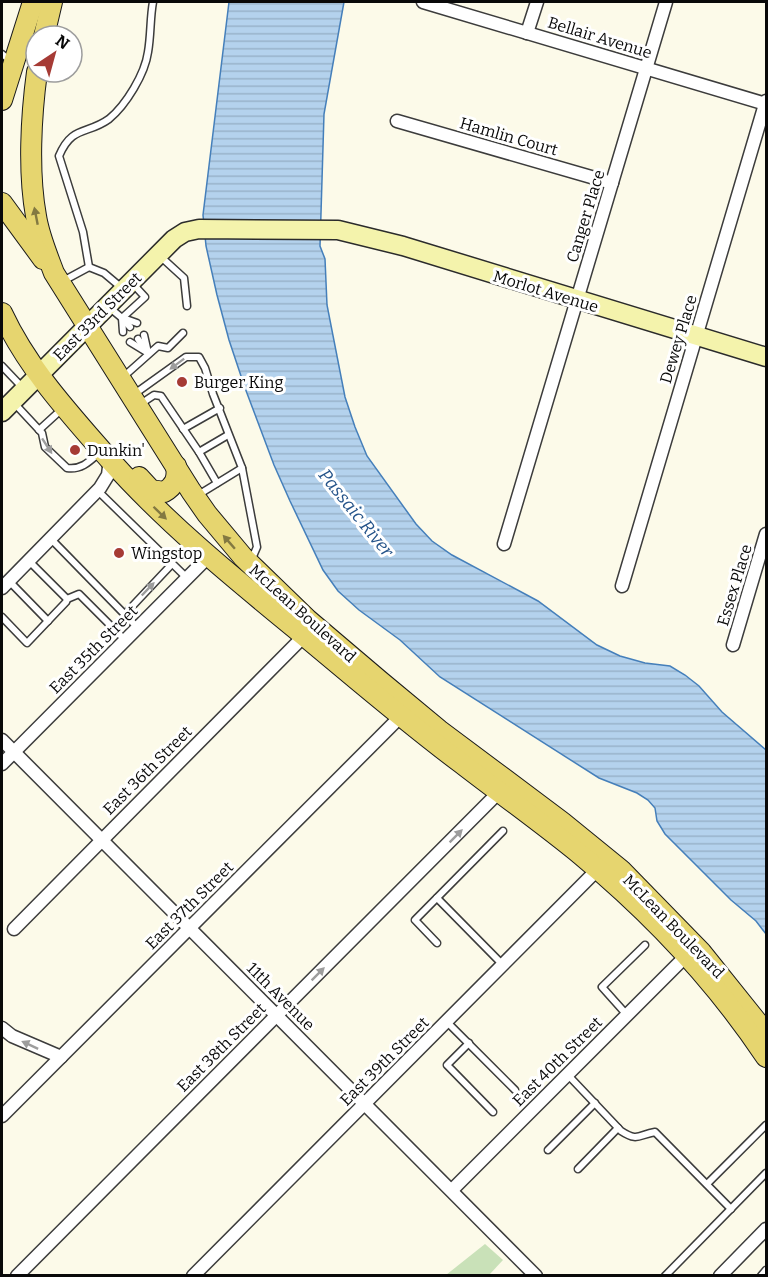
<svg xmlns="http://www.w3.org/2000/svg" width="768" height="1277" font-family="Bitter,serif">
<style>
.park{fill:#c9e1b8}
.water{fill:url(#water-rules);stroke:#457fba;stroke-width:1.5}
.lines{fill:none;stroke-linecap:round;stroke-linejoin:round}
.lane-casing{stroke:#3c3c3c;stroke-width:9}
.street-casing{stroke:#3c3c3c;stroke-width:15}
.secondary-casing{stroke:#2b2b2b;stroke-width:21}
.primary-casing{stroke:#1a1a1a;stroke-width:22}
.lane{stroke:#fff;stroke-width:6}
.street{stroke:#fff;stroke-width:12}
.secondary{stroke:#f4f3ac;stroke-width:18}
.primary{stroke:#e6d56f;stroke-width:20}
.oneway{fill:#837941}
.oneway2{fill:#9d9d9d}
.poi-dot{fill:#a63b35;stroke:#fff;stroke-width:2}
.labels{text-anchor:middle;stroke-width:6;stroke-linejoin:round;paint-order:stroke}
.street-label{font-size:16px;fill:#090909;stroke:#fff}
.poi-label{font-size:16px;fill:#090909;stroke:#fff;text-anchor:start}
.water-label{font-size:18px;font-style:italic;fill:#245389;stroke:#fff}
</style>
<defs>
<pattern id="water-rules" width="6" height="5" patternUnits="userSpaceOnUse" patternTransform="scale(1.5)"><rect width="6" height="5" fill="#b4d2ed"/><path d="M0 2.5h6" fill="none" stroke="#99b3ca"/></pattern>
</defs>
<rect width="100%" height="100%" fill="#fcfae9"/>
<polygon class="park" points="485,1244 503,1260 489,1275 446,1275"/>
<polygon class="water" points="229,2 344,2 324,114 320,246 325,259 327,305 345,397 355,427 367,456 416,524 432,541 452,555 538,601 597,645 620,656 645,663 670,666 685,675 699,686 722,712 766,750 766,934 756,921 731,900 665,834 657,821 655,808 648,800 637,793 599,778 440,677 400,640 359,610 338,591 323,570 290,501 274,465 245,388 229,340 217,295 206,246 203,215"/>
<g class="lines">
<defs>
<g id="lane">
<polyline points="2,54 11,61"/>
<polyline points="161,257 184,278 187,306"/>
<path d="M 89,267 L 83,232 L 59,156 C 72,125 87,135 109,119 C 126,105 145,74 148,52 C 151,35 150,18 153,2"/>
<polyline points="63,281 89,267 104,273 123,289"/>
<polyline points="110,308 122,318 130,327"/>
<polyline points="123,318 137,323"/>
<polyline points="123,332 122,318 145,297 133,284"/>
<polyline points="144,335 148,353"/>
<polyline points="138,339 146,350"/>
<polyline points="130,342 148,353"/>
<polyline points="2,366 22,387"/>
<polyline points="122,378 158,346 168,348 183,333"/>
<polyline points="133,395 186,357 199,357 205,368 213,394 242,468 198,495"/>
<path d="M 15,404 L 42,433 L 45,447 L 67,468 C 81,470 89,462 99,453"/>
<polyline points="139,405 154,395 161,396 199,452"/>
<polyline points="183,429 220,408"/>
<polyline points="39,430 62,409"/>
<polyline points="242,468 257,547 251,561"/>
<polyline points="217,483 199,452 228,435"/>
<polyline points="98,491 187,578"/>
<polyline points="51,539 137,627"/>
<polyline points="9,581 48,621"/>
<polyline points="67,599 79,594 125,640"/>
<polyline points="124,615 172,564"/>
<polyline points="2,617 27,643 66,602 67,599 29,561"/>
<polyline points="437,898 503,965"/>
<polyline points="437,943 415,920 503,831"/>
<polyline points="627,1015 602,987 645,945"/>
<polyline points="447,1022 515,1090"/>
<polyline points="469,1043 447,1065 493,1112"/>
<path d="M 567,1074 L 621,1131 C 638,1142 638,1135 655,1132 L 731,1209"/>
<polyline points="548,1150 595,1103"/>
<polyline points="578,1169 618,1128"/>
<polyline points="707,1184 766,1125"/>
<polyline points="665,1276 766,1173"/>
<polyline points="761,1276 766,1270"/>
</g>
<g id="street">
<polyline points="423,2 766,104"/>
<polyline points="527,33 537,2"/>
<polyline points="397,121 612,183"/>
<polyline points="504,544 666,2"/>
<polyline points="622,586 766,101"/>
<polyline points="2,588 100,488 108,475 110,459"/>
<polyline points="733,645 766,534"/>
<polyline points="2,740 536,1276"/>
<polyline points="2,764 208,557"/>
<polyline points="14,929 304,636"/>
<polyline points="2,1028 12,1036 61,1057"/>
<polyline points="2,1116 401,716"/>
<polyline points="452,1190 686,956"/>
<polyline points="17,1276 499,792"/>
<polyline points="193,1276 598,869"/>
<polyline points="720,1276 766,1229"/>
</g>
<polyline id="secondary" points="2,412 174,239 185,232 199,229 338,230 403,246 766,357"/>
<g id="primary">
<polyline points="44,36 52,2"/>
<path d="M 37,72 C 31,116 28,172 36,216 C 39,236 47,254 54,273 L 191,491 L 207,514 L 243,557 L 307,619 L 380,681 L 439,730 L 562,822 L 621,870 L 701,952 L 766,1033"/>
<polyline points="2,100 33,2"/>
<polyline points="2,203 43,259"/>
<path d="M 2,313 C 28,369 70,414 110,460 C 168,525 235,579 302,634 C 354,677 406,722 461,763 C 501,794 542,823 581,855 C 651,913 716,982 766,1057"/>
<path d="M 139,477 L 151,490 L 164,492 C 175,486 178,478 176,466"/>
</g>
</defs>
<use href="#lane" class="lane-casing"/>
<use href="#street" class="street-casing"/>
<use href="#secondary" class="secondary-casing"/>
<use href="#primary" class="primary-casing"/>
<use href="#lane" class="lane"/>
<use href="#street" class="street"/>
<use href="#secondary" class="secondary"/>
<use href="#primary" class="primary"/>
</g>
<defs><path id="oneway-solid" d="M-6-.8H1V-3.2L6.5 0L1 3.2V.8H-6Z" transform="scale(1.5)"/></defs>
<g class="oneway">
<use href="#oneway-solid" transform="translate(36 216) rotate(-101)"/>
<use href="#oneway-solid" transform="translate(160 513) rotate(44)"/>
<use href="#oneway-solid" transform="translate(229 542) rotate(-131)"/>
</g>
<g class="oneway2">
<use href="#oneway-solid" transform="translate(177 364) rotate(143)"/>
<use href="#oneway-solid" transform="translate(47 446) rotate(57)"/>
<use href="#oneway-solid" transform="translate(148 589) rotate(-46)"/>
<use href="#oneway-solid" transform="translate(456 836) rotate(-45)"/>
<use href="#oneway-solid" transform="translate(318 974) rotate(-45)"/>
<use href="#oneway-solid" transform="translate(30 1045) rotate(-155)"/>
</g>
<g class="poi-dot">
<circle cx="182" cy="382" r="6"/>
<circle cx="75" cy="450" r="6"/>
<circle cx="119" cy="553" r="6"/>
</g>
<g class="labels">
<g class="street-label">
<text transform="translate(600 37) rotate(17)" y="6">Bellair Avenue</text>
<text transform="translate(509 136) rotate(16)" y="6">Hamlin Court</text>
<text transform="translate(585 216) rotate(-73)" y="6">Canger Place</text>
<text transform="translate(546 291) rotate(17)" y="6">Morlot Avenue</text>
<text transform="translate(97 316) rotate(-45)" y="6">East 33rd Street</text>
<text transform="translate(678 339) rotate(-73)" y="6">Dewey Place</text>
<text transform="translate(734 585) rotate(-73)" y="6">Essex Place</text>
<text transform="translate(303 613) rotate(42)" y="6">McLean Boulevard</text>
<text transform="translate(93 649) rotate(-45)" y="6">East 35th Street</text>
<text transform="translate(147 770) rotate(-45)" y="6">East 36th Street</text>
<text transform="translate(189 905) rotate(-45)" y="6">East 37th Street</text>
<text transform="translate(674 926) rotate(46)" y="6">McLean Boulevard</text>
<text transform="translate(281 996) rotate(45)" y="6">11th Avenue</text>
<text transform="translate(221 1047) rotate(-45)" y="6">East 38th Street</text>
<text transform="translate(384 1061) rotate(-45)" y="6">East 39th Street</text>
<text transform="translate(557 1061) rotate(-45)" y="6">East 40th Street</text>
</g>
<g class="poi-label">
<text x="194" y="388">Burger King</text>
<text x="87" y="456">Dunkin'</text>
<text x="131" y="559">Wingstop</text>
</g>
<g class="water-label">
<text transform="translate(356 513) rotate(51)" y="6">Passaic River</text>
</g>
</g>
<rect width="768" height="1277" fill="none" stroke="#090909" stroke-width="6"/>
<g transform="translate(54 54) rotate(36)"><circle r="28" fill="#ffffff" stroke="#9d9d9d" stroke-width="1.5"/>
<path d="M0-4.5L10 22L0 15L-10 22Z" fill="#a63b35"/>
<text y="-9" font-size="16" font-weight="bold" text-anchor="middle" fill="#090909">N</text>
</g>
</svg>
